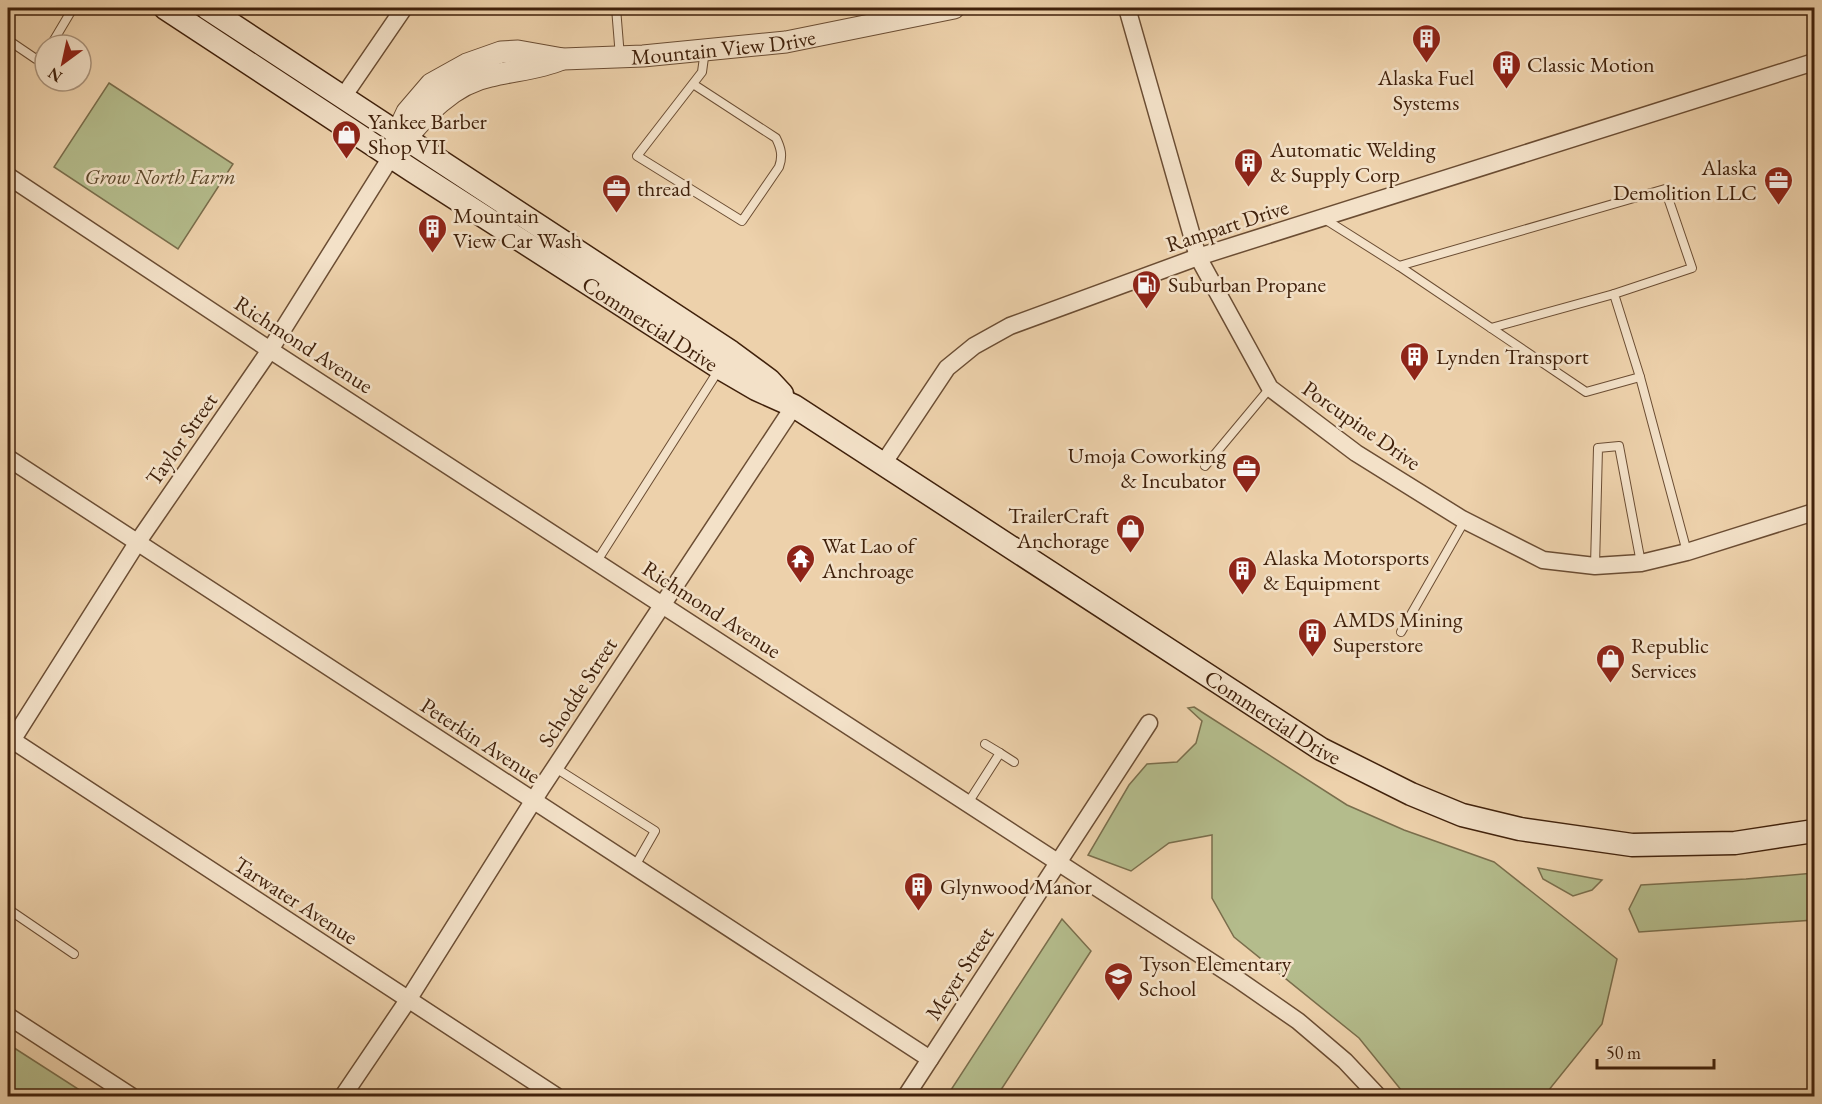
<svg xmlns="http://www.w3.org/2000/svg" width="1822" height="1104" font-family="'EB Garamond',serif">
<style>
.green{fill:#b4bc8c;stroke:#7a6e4c;stroke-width:1.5}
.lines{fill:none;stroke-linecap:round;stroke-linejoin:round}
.service-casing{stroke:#6b4d33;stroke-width:10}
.minor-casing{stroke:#6b4d33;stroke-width:19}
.tertiary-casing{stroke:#6b4d33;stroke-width:23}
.secondary-casing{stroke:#40210b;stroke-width:25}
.service{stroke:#f3e1c8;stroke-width:8}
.minor{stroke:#f3e1c8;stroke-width:16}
.tertiary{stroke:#f3e1c8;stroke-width:21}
.secondary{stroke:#f3e1c8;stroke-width:22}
.labels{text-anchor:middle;stroke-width:5;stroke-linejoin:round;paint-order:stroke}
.street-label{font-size:22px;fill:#40210b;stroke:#f3e1c8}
.poi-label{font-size:22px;fill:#40210b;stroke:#f3e1c8;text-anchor:start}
.park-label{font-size:22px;font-style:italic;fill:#5d482b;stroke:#f3e1c8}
</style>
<rect width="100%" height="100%" fill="#edd1ab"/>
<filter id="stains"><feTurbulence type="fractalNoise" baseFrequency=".00333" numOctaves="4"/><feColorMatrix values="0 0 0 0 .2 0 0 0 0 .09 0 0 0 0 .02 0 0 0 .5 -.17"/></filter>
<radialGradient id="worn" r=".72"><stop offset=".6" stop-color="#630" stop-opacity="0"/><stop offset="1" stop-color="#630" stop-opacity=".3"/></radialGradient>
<g class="green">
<polygon points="109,83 233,164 178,249 54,167"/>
<polygon points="1194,707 1347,805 1404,830 1494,862 1617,959 1602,1024 1544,1096 1406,1096 1359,1038 1234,937 1212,898 1212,835 1169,843 1131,871 1088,855 1129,785 1147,764 1177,762 1196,743 1202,721 1188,708"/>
<polygon points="1538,868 1602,880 1592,890 1573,896 1543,879"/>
<polygon points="1814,873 1814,920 1639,932 1629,909 1641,885 1746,879"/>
<polygon points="1062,919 1091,951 997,1096 947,1096"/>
<polygon points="8,1044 89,1096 8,1096"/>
</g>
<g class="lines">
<defs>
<g id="service">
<polyline points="616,8 620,57"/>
<polyline points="8,40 36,59 45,52"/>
<polyline points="51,45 73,8"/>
<path d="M 693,84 L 776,138 C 781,148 783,156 779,167 L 742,221 L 637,156 L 702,72 L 705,50"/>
<polyline points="1323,218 1399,266 1586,392 1640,377"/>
<polyline points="1399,266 1665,189 1692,268 1614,294 1640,377 1687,552"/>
<polyline points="1491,328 1614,294"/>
<polyline points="1205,466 1270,388"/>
<polyline points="597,561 720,368"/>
<polyline points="1595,566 1598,448 1619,446 1641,563"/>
<polyline points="1401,632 1465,520"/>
<polyline points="1000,753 1014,762"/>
<polyline points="554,767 655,831 635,866"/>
<polyline points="968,803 1000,753 985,744"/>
<polyline points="8,909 74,954"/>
</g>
<g id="minor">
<polyline points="1127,8 1198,257 1270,388 1356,453 1462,519 1543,560 1595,566 1641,563 1687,552 1814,512"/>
<polyline points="343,97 404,8"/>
<polyline points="8,176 270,350 1236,978 1298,1021 1345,1061 1378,1096"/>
<polyline points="8,458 930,1059"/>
<polyline points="883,464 947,368 974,346 1010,326 1198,257 1814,62"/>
<polyline points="12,740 556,1096"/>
<polyline points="8,747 137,543 270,350 391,157"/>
<polyline points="8,1016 131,1096"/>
<polyline points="343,1096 408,1000 542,787 794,406"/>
<polyline points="906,1096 1149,723"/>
</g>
<g id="tertiary">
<path id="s1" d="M 394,148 L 400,127 L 407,112 L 431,84 L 467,64 L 501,52 L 518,51 L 563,59 L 643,56 L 786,42 L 954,8"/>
<path d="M 398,148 C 423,118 450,84 491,76 C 515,70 539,69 562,59"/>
</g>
<g id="secondary">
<path id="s2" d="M 165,8 L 413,171 L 720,368 L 756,389 L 794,406 L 1321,749 L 1411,794 L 1462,815 L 1520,829 L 1632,845 L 1735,843 L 1814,831"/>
<polyline points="207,8 731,352 769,380 782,394"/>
</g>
</defs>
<use href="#service" class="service-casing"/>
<use href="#minor" class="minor-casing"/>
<use href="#tertiary" class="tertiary-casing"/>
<use href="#secondary" class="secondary-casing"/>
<use href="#service" class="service"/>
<use href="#minor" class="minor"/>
<use href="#tertiary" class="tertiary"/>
<use href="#secondary" class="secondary"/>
</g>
<defs>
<symbol id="building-pin" viewBox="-11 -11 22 30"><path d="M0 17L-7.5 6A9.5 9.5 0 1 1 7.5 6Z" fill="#8f2418" stroke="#f3e1c8"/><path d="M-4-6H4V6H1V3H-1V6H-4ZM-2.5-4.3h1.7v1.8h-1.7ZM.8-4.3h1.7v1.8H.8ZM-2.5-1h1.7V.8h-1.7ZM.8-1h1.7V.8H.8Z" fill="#fff"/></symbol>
<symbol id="shop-pin" viewBox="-11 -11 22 30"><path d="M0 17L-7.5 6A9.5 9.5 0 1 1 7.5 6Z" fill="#8f2418" stroke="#f3e1c8"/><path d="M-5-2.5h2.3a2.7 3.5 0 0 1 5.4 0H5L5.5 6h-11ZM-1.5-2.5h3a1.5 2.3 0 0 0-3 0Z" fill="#fff"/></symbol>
<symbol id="office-pin" viewBox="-11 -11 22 30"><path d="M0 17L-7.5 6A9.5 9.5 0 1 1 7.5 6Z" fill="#8f2418" stroke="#f3e1c8"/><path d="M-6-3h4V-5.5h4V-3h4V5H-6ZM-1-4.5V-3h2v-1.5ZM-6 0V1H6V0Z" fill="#fff"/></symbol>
<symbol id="fuel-pin" viewBox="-11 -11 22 30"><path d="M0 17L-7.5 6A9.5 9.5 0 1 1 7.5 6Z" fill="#8f2418" stroke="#f3e1c8"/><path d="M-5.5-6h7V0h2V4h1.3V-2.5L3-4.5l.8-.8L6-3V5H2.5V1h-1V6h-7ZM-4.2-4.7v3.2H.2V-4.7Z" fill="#fff"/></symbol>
<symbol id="temple-pin" viewBox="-11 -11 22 30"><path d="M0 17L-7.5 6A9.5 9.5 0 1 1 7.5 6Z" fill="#8f2418" stroke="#f3e1c8"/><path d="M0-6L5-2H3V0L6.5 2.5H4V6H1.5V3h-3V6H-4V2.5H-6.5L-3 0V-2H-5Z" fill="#fff"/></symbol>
<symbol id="school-pin" viewBox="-11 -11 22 30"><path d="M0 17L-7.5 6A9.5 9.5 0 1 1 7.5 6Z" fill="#8f2418" stroke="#f3e1c8"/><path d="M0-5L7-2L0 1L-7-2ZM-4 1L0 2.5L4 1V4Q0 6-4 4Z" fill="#fff"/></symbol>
</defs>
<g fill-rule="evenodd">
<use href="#building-pin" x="1410" y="22" width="33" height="45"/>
<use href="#building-pin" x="1490" y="48" width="33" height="45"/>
<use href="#shop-pin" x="330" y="118" width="33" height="45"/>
<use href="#building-pin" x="1232" y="146" width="33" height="45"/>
<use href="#office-pin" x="1762" y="164" width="33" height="45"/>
<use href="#office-pin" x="600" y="172" width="33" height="45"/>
<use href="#building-pin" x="416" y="212" width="33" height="45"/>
<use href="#fuel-pin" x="1130" y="268" width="33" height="45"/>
<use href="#building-pin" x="1398" y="340" width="33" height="45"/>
<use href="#office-pin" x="1230" y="452" width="33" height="45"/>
<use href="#shop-pin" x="1114" y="512" width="33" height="45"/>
<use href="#temple-pin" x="784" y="542" width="33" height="45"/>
<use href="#building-pin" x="1226" y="554" width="33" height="45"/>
<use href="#building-pin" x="1296" y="616" width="33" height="45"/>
<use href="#shop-pin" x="1594" y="642" width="33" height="45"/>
<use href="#building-pin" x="902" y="870" width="33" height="45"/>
<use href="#school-pin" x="1102" y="960" width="33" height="45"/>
</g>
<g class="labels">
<g class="street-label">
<text dy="8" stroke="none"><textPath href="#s1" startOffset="376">Mountain View Drive</textPath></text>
<text transform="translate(1227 225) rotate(-18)" y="8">Rampart Drive</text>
<text dy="8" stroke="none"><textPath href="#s2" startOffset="579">Commercial Drive</textPath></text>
<text transform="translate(304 344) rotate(33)" y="8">Richmond Avenue</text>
<text transform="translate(1362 425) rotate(35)" y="8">Porcupine Drive</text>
<text transform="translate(181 439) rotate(-55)" y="8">Taylor Street</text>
<text transform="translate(712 609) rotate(33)" y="8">Richmond Avenue</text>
<text transform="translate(577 692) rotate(-57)" y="8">Schodde Street</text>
<text dy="8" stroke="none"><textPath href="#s2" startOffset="1316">Commercial Drive</textPath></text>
<text transform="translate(481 740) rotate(33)" y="8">Peterkin Avenue</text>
<text transform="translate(296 900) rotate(33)" y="8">Tarwater Avenue</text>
<text transform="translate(959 973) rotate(-57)" y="8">Meyer Street</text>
</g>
<g class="poi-label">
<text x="1527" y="72">Classic Motion</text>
<text x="1426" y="85" text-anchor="middle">Alaska Fuel<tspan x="1426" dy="25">Systems</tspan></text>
<text x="368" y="129">Yankee Barber<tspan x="368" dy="25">Shop VII</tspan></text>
<text x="1270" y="157">Automatic Welding<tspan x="1270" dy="25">&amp; Supply Corp</tspan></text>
<text x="1757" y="175" text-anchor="end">Alaska<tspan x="1757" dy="25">Demolition LLC</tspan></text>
<text x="637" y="196">thread</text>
<text x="453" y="223">Mountain<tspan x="453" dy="25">View Car Wash</tspan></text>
<text x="1168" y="292">Suburban Propane</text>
<text x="1436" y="364">Lynden Transport</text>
<text x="1226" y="463" text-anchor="end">Umoja Coworking<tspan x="1226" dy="25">&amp; Incubator</tspan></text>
<text x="1109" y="523" text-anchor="end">TrailerCraft<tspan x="1109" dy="25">Anchorage</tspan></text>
<text x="822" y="553">Wat Lao of<tspan x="822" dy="25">Anchroage</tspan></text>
<text x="1263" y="565">Alaska Motorsports<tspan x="1263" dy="25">&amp; Equipment</tspan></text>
<text x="1333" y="627">AMDS Mining<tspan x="1333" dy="25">Superstore</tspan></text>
<text x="1631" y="653">Republic<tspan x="1631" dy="25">Services</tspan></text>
<text x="940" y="894">Glynwood Manor</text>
<text x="1139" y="971">Tyson Elementary<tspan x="1139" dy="25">School</tspan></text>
</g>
<g class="park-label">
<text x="160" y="184">Grow North Farm</text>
</g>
</g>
<rect width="1822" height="1104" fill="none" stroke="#edd1ab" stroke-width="30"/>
<rect x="9" y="9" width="1804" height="1086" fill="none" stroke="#40210b" stroke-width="3"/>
<rect x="15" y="15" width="1792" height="1074" fill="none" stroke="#40210b" stroke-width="1.5"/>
<g transform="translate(63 63) rotate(213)"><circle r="28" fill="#f3e1c8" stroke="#ab947c" stroke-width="1.5"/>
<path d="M0-4.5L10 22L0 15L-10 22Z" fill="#8f2418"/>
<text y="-9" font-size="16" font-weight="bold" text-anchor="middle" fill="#40210b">N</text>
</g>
<path d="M1597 1059v9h117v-9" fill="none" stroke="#40210b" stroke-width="3"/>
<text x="1606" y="1059" font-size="18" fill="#40210b" stroke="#f3e1c8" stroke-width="4.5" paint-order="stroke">50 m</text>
<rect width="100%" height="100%" filter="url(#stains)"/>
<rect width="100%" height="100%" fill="url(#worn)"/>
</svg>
